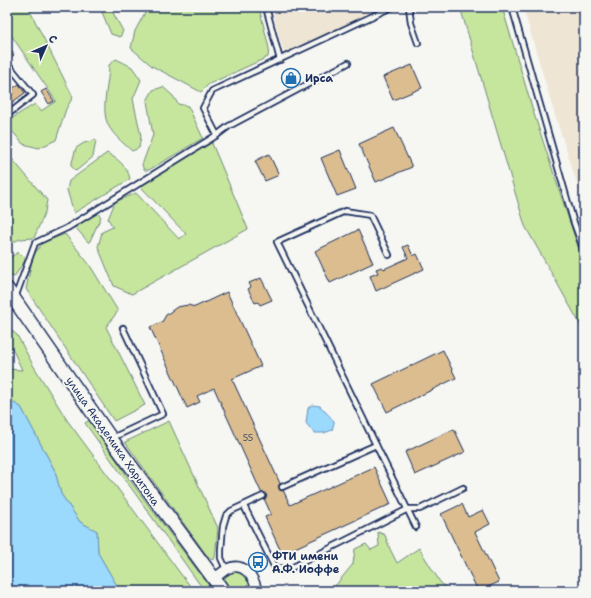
<svg xmlns="http://www.w3.org/2000/svg" width="591" height="598" font-family="'Shantell Sans',sans-serif">
<style>
.built{fill:#eee5d4}
.green{fill:#c6e59d;stroke:#708a7e}
.water{fill:#9bd9fd;stroke:#6895bd}
.building{fill:#dbbd8f;stroke:#1b2f5e}
.lines{fill:none;stroke-linecap:round;stroke-linejoin:round}
.lane-casing{stroke:#1b2f5e;stroke-width:8}
.street-casing{stroke:#1b2f5e;stroke-width:12}
.secondary-casing{stroke:#1b2f5e;stroke-width:16}
.lane{stroke:#f6f6f2;stroke-width:4.5}
.street{stroke:#f6f6f2;stroke-width:9}
.secondary{stroke:#f6f6f2;stroke-width:13}
.labels{text-anchor:middle;stroke-width:4;stroke-linejoin:round;paint-order:stroke}
.number-label{font-size:9px;fill:#4b526a}
.poi-label{font-size:11px;font-weight:bold;fill:#1b2f5e;stroke:#f6f6f2;text-anchor:start}
.street-label{font-size:11px;fill:#1b2f5e;stroke:#f6f6f2}
</style>
<rect width="100%" height="100%" fill="#f6f6f2"/>
<filter id="ink" filterUnits="userSpaceOnUse"><feTurbulence type="fractalNoise" baseFrequency=".025" numOctaves="2"/><feDisplacementMap in="SourceGraphic" scale="8" xChannelSelector="R" yChannelSelector="G"/><feConvolveMatrix kernelMatrix="1 2 1 2 8 2 1 2 1" color-interpolation-filters="sRGB"/></filter>
<g filter="url(#ink)">
<g class="built">
<polygon points="271,7 382,7 285,54 279,37"/>
<polygon points="523,7 584,7 584,205 555,115"/>
</g>
<g class="green">
<polygon points="7,7 28,7 73,97 66,109 56,140 39,148 23,144 8,126 7,121 35,104 41,111 56,101 7,29"/>
<polygon points="102,7 117,7 112,11 123,31 120,37 111,34 102,12"/>
<polygon points="148,7 259,7 269,48 268,57 209,84 201,92 152,66 131,48 135,31"/>
<polygon points="460,7 502,7 534,114 584,265 584,331 525,226"/>
<path d="M 116,59 L 132,67 L 141,80 L 133,99 L 141,136 L 139,148 L 132,151 C 123,143 109,132 106,119 C 102,104 109,82 109,65 Z"/>
<polygon points="163,87 173,96 178,104 188,106 203,138 149,170 144,170 142,165 153,135 147,101 153,90"/>
<polygon points="96,140 93,157 76,171 71,166 76,148 84,143"/>
<polygon points="211,141 248,229 132,294 114,286 98,247 102,232 113,227 108,219 115,202 136,193 179,239 186,234 140,186"/>
<polygon points="7,153 47,200 45,212 34,238 20,239 7,245"/>
<path d="M 107,153 C 118,159 128,167 130,179 L 74,213 L 67,190 L 69,181 Z"/>
<polygon points="97,212 101,217 89,243 75,227"/>
<polygon points="65,234 89,264 118,311 106,327 145,405 114,421 26,289 33,256 42,243"/>
<polygon points="19,252 26,259 14,277 8,275 7,272 7,259"/>
<polygon points="7,327 17,335 33,365 67,420 180,573 194,591 120,591 98,553 97,531 80,522 61,494 55,471 21,407 7,399 7,369 22,370 12,348 7,345"/>
<polygon points="90,420 129,479 213,591 205,591 198,582 85,423"/>
<polygon points="169,421 218,528 215,558 212,560 205,553 125,442"/>
<polygon points="378,532 385,535 390,549 397,563 419,548 440,582 450,591 331,591 353,564 355,549 366,544 371,550 379,546"/>
<path d="M 233,571 C 246,572 250,580 252,591 L 228,591 C 224,583 222,574 233,571 Z"/>
</g>
<g class="water">
<polygon points="7,399 21,407 55,471 61,494 80,522 97,531 98,553 120,591 7,591"/>
<polygon points="312,405 320,406 334,421 334,423 332,430 324,433 314,433 306,423 308,408"/>
</g>
<g class="building">
<polygon points="10,49 14,55 8,59 7,57 7,51"/>
<polygon points="412,65 422,88 393,100 383,77"/>
<polygon points="7,82 12,89 19,84 25,93 7,106"/>
<polygon points="46,89 54,101 49,104 41,92"/>
<polygon points="394,128 412,167 376,182 359,144"/>
<polygon points="340,150 356,189 337,196 321,158"/>
<polygon points="269,154 279,175 265,181 255,161"/>
<polygon points="358,230 373,263 330,283 315,251"/>
<polygon points="408,245 413,256 417,254 424,269 376,291 370,276 378,273 376,269 382,267 384,269 408,258 403,247"/>
<polygon points="261,278 272,300 260,305 258,302 255,303 248,289 251,287 249,283"/>
<polygon points="227,292 261,366 232,379 290,505 374,467 391,504 282,554 265,517 271,514 214,388 197,396 200,402 187,408 150,327 162,322 166,315 177,307 188,305 195,307"/>
<polygon points="443,350 456,378 387,412 373,384"/>
<polygon points="454,429 465,452 415,475 405,452"/>
<polygon points="462,504 468,517 483,510 490,524 475,532 499,582 479,591 478,591 441,514"/>
<polygon points="259,557 263,564 257,567 254,560"/>
</g>
<g class="lines">
<defs>
<g id="lane">
<polyline points="266,7 280,60"/>
<polyline points="409,7 411,23 418,43"/>
<polyline points="512,7 573,220 584,251"/>
<polyline points="7,63 33,95 7,115"/>
<polyline points="217,135 229,126 348,63"/>
<polyline points="389,255 370,215 345,211 277,242 416,527"/>
<polyline points="15,298 35,243 67,228 217,135 203,108 212,91 392,7"/>
<polyline points="112,438 163,414 123,328"/>
<polyline points="282,487 376,445"/>
<polyline points="244,506 275,568 289,569 408,509 420,509 463,488"/>
<polyline points="226,569 221,558 221,550 223,526 226,516 231,511 263,496"/>
</g>
<path id="street" d="M 213,579 C 218,576 222,572 227,569 C 243,561 254,576 257,591"/>
<polyline id="secondary" points="7,289 111,439 223,591"/>
</defs>
<use href="#lane" class="lane-casing"/>
<use href="#street" class="street-casing"/>
<use href="#secondary" class="secondary-casing"/>
<use href="#lane" class="lane"/>
<use href="#street" class="street"/>
<use href="#secondary" class="secondary"/>
</g>
</g>
<defs>
<symbol id="shop-ring" viewBox="-11 -11 22 22"><circle r="9.5" fill="#f6f6f2" stroke="#1f6fb2" stroke-width="1.5"/><path d="M-5-2.5h2.3a2.7 3.5 0 0 1 5.4 0H5L5.5 6h-11ZM-1.5-2.5h3a1.5 2.3 0 0 0-3 0Z" fill="#1f6fb2"/></symbol>
<symbol id="bus-ring" viewBox="-11 -11 22 22"><circle r="9.5" fill="#f6f6f2" stroke="#1f6fb2" stroke-width="1.5"/><path d="M-5-6H5V4H4V6H2V4H-2V6H-4V4H-5ZM-3.5-4V0h7V-4ZM-3.5 1.2v1.5H-2V1.2ZM2 1.2v1.5H3.5V1.2Z" fill="#1f6fb2"/></symbol>
</defs>
<g fill-rule="evenodd">
<use href="#shop-ring" x="280" y="67" width="22" height="22"/>
<use href="#bus-ring" x="247" y="551" width="22" height="22"/>
</g>
<g class="labels">
<g class="number-label">
<text x="248" y="441">55</text>
</g>
<g class="poi-label">
<text x="305" y="82">Ирса</text>
<text x="272" y="560">ФТИ имени<tspan x="272" dy="13">А.Ф. Иоффе</tspan></text>
</g>
<g class="street-label">
<text transform="translate(113 441) rotate(55)" y="4">улица Академика Харитона</text>
</g>
</g>
<rect width="591" height="598" fill="none" stroke="#f6f6f2" stroke-width="24"/>
<rect x="12" y="12" width="567" height="574" fill="none" stroke="#1b2f5e" stroke-width="1.5" filter="url(#ink)"/>
<g transform="translate(46 46) rotate(45)" stroke="#f6f6f2" stroke-width="3" paint-order="stroke">
<path d="M0-3L7 15L0 10L-7 15Z" fill="#1b2f5e"/>
<text y="-6" font-size="11" font-weight="bold" text-anchor="middle" fill="#1b2f5e">С</text>
</g>
</svg>
